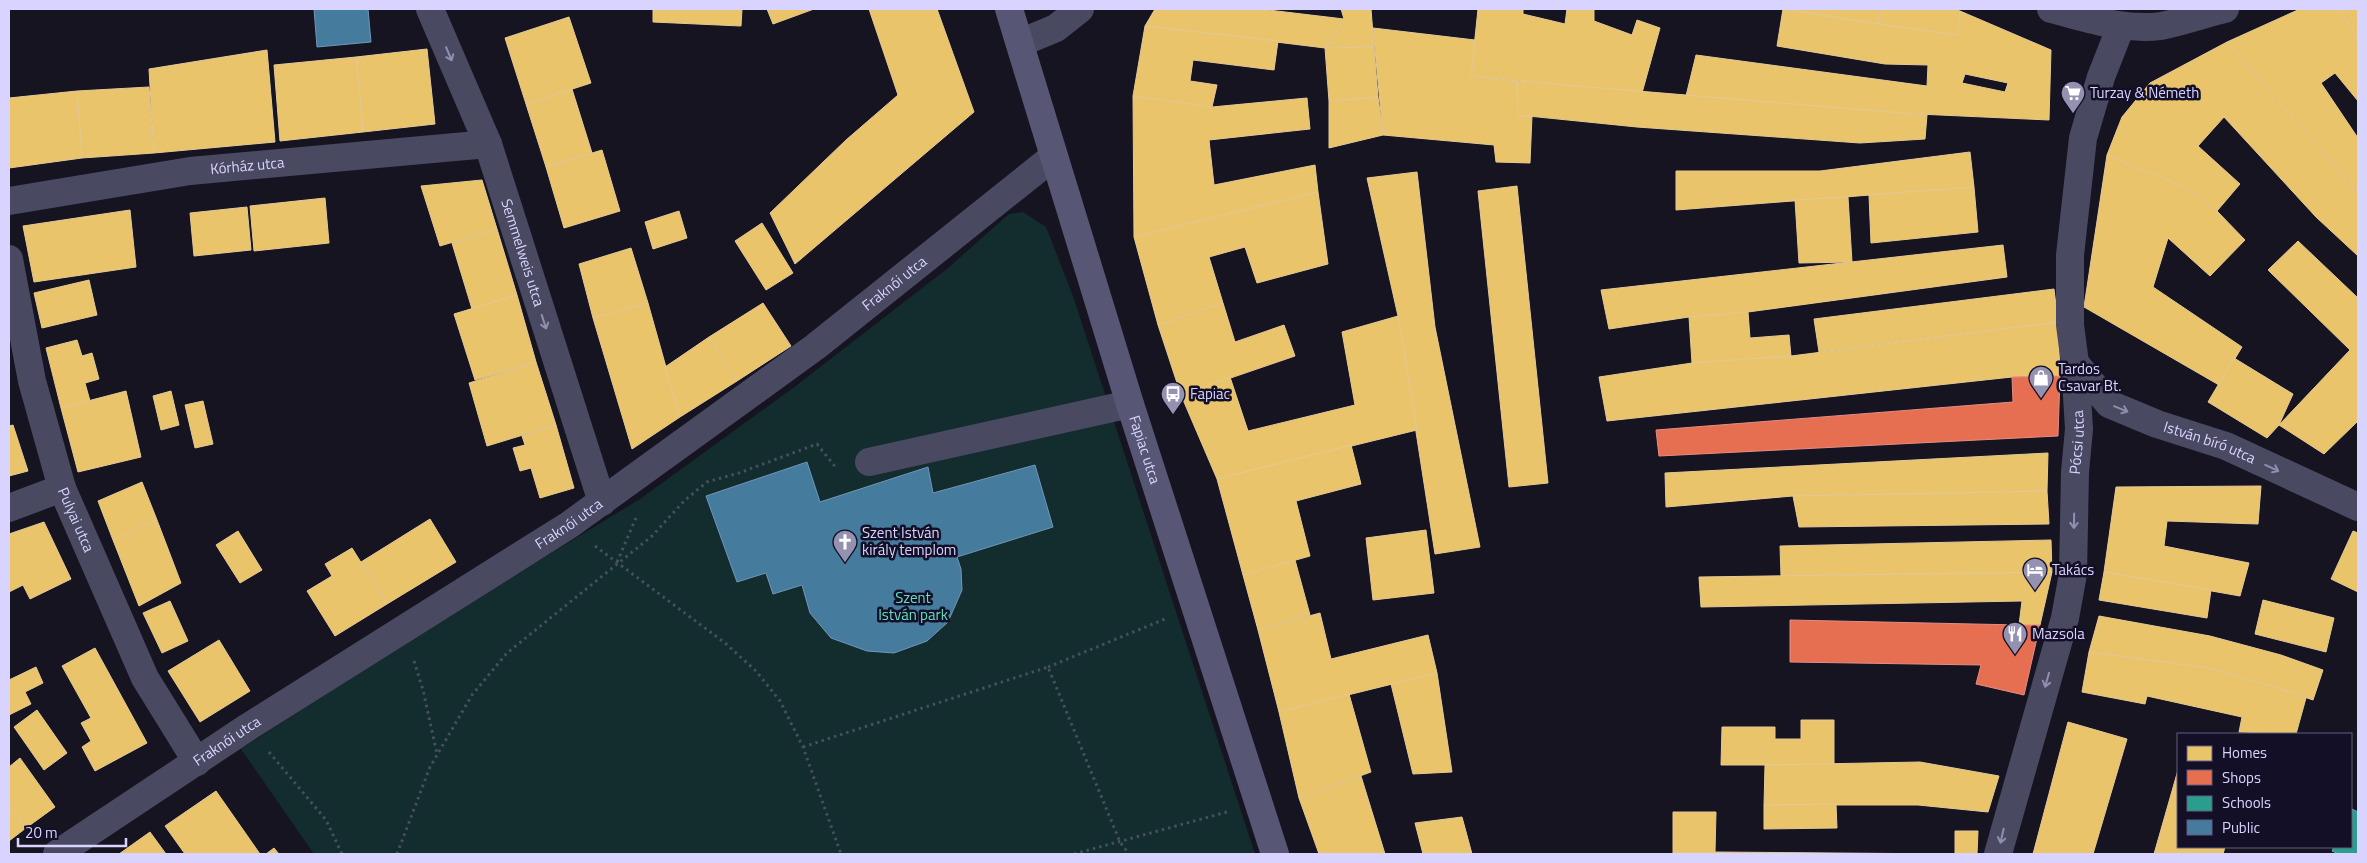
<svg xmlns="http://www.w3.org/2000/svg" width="2367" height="863" font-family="'Titillium Web',sans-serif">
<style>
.green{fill:#132c2d}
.homes{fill:#e9c46a;stroke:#e4c997;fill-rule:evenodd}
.shops{fill:#e76f51;stroke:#e38d85}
.schools{fill:#2a9d8f;stroke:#5eaeb1}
.public{fill:#457b9d;stroke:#7196ba}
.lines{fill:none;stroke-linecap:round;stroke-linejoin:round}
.path{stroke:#44505f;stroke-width:3;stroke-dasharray:2.5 4;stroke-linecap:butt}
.street{stroke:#4a4962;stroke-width:28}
.secondary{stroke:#575674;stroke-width:28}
.oneway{stroke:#928eb0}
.labels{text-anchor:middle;stroke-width:5;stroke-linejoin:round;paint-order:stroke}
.poi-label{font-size:15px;fill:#d9d4ff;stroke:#130f26;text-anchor:start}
.street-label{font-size:15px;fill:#d9d4ff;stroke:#130f26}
.park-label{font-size:15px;fill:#5fe0c0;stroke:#130f26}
</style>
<rect width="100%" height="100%" fill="#161421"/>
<polygon class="green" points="1023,212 1046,227 1073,296 1255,854 314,854 241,749 430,627 640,499 793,388 948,268 1009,214"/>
<g class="homes">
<polygon points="653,9 742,9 741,26 653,22"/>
<polygon points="767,9 814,9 773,24"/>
<polygon points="869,9 937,9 974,112 795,264 770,213 846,140 898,95"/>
<polygon points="1155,9 1260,9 1344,19 1325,48 1145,26"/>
<polygon points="1341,9 1371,9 1374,47 1325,48 1344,19"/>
<polygon points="1478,9 1523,9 1523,14 1565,24 1567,9 1589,9 1594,10 1594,21 1632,35 1637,20 1660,28 1642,93 1471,76"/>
<polygon points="1782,9 1816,9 1815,14"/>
<path d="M 1783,9 L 1957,35 L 1960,11 L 2051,50 L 2049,120 L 1896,113 L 1686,96 L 1696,55 L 1927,86 L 1928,65 L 1885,64 L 1777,46 ZM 1965,74 L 2008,83 L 2005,92 L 1962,83 Z"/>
<polygon points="1816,9 1881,9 1878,24 1815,14"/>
<polygon points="1881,9 1954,9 1960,11 1957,35 1878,24"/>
<polygon points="2300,9 2340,9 2358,39 2358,101 2335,73 2321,83 2358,138 2358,193 2227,42"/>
<polygon points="2340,9 2358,9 2358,39"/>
<polygon points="569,17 591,83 526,104 505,38"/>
<polygon points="1145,26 1278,41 1274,70 1193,60 1190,81 1217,85 1212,107 1133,96"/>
<polygon points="1373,28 1475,40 1471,76 1517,81 1518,115 1532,116 1530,163 1496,162 1494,145 1383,135"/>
<polygon points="2227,42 2358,193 2358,256 2316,217 2224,117 2198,146 2240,184 2217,211 2184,187 2107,155 2122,117 2150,83"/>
<polygon points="1374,47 1378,97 1329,101 1325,48"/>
<polygon points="427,49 435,124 363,132 356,57"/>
<polygon points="267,50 275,142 154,153 149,69"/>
<polygon points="356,57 363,132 280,141 274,65"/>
<polygon points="1517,81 1927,115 1925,139 1860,143 1637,127 1518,115"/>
<polygon points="149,87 154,153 82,158 77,91"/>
<polygon points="572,89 592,153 546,167 526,104"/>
<polygon points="77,91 82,158 9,168 9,98"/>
<polygon points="1133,96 1212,107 1307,98 1310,129 1209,140 1214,185 1315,165 1318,192 1134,237"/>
<polygon points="1378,97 1383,135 1329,148 1329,101"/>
<polygon points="602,150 620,211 564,228 546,167"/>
<polygon points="1970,152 1974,187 1676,210 1676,171 1820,171"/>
<polygon points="2107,155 2184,187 2217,211 2245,240 2210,276 2168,238 2153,287 2242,347 2219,385 2084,307"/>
<polygon points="1417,172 1435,327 1480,547 1435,554 1398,316 1367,178"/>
<polygon points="482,180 497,229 440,246 421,186"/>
<polygon points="1517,186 1548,483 1509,487 1478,191"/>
<polygon points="1974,187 1978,232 1871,243 1869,195"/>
<polygon points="1318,192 1328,264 1257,283 1245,247 1209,257 1223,303 1158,325 1134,237"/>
<polygon points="1848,197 1852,262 1799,263 1795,200"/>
<polygon points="325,198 329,243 254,251 250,206"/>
<polygon points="247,207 251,250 194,256 190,213"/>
<polygon points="130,210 136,267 34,282 23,226"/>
<polygon points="679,211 687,238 653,249 645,222"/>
<polygon points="762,223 793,273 766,290 735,241"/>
<polygon points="497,229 517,295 472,309 452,243"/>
<polygon points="2298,241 2358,298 2358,421 2324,454 2279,425 2350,350 2268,270"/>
<polygon points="2003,245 2007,277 1748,312 1689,317 1609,329 1601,290"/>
<polygon points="631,248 648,303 593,318 579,264"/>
<polygon points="89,280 97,315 42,328 34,293"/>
<polygon points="2054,289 2058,322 1819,352 1814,319"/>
<polygon points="517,295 536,362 475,380 454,314"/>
<polygon points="648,303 680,417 632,449 593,318"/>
<polygon points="763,303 791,346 737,381 709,337"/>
<polygon points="1223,303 1235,342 1284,325 1295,356 1181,395 1158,325"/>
<polygon points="1748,312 1750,338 1789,335 1791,356 1692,363 1689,317"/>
<polygon points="1398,316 1417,430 1217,479 1181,395 1230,377 1248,431 1355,405 1342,332"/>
<polygon points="2058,322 2060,376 2012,377 1607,421 1599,377 1692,363 1791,356"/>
<polygon points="709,337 737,381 680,417 665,367"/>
<polygon points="77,340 82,356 92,353 99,379 85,383 90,401 61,408 46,348"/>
<polygon points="2234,358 2293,394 2279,425 2267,438 2208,402"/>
<polygon points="536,362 556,425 487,446 469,383"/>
<polygon points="126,391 141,457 78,472 61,408"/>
<polygon points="171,391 179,425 161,430 153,396"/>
<polygon points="203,401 213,444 195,448 185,405"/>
<polygon points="13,425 28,471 9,476 9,426"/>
<polygon points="556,425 574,488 540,498 531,468 520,471 513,448 525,445 522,436"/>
<polygon points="1351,445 1361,484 1296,501 1310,556 1243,575 1217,479"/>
<polygon points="2048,453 2047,491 1793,496 1666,507 1665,473"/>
<polygon points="142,482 157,520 113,540 98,501"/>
<polygon points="2261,486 2258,524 2167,521 2164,546 2249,563 2240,596 2104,572 2116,487"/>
<polygon points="2047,491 2049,524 1799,527 1793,496"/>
<polygon points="430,519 456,562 387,604 361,562"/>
<polygon points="157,520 181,583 139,606 113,540"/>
<polygon points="44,522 71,579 30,599 23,585 9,592 9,534"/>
<polygon points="1426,530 1434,593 1373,600 1366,538"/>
<polygon points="238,531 262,570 240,583 216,545"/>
<polygon points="2353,531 2358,533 2358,592 2331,579"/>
<polygon points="2051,540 2052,572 1781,576 1780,546"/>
<polygon points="352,548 387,604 335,636 307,591 332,576 325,564"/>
<polygon points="1295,560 1310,615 1258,630 1243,575"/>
<polygon points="2052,572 2040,625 2019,625 2022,601 1701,607 1699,577"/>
<polygon points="2104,572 2211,590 2207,618 2099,600"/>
<polygon points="2263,600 2334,618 2326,652 2255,634"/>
<polygon points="170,601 188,641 162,653 143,613"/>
<polygon points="1320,613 1331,659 1428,635 1437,673 1279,712 1258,630"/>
<polygon points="2099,616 2210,636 2281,655 2323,670 2313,700 2278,688 2209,668 2089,652"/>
<polygon points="219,640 250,691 200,722 168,671"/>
<polygon points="95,648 147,743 95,771 82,747 91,741 81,723 91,718 62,666"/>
<polygon points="2089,652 2209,668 2278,688 2306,698 2296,734 2239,732 2242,717 2147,696 2145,704 2082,692"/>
<polygon points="36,667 43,683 25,692 31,704 9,715 9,680"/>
<polygon points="1437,673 1452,772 1413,774 1391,684"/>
<polygon points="1349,694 1371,772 1299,798 1279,712"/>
<polygon points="37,710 67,753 44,770 14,727"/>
<polygon points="1801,720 1834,720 1834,765 1721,765 1722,727 1775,727 1775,739 1801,739"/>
<polygon points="2068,722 2127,739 2093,854 2033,854"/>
<polygon points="20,758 55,807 26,828 9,805 9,767"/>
<polygon points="1920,762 1999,776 1988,812 1918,805 1764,805 1765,765"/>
<polygon points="2178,770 2178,847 2225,847 2223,854 2154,854"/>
<polygon points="1361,776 1385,854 1319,854 1299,798"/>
<polygon points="216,791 260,854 185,854 165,826"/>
<polygon points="1836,804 1837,828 1764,829 1764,805"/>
<polygon points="9,805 26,828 9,841"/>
<polygon points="1673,812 1716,812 1715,852 1955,854 1955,831 1978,831 1977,854 1673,853"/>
<polygon points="1462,817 1472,854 1423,854 1415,823"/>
<polygon points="150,832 166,854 119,854"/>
<polygon points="274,848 279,854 266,854"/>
</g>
<g class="shops">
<polygon points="2060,376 2058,436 1659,456 1656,430 2013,402 2012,377"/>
<polygon points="1790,620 2019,625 2040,625 2024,695 1976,684 1981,665 1790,662"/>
</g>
<polygon class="schools" points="2352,809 2358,812 2358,854 2339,854 2332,851 2334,847 2351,847"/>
<g class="public">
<polygon points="314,9 368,9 371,42 317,47"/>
<polygon points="807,462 820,502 928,467 933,493 1035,465 1053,527 957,557 961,569 962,590 948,622 927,641 894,653 867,651 831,638 810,613 802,585 773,594 766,573 737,582 706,496"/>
</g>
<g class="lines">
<g class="path">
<polyline points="595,546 725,643 756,671 780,701 803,747 841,854"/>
<polyline points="617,562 636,518"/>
<polyline points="414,661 423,690 437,754"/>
<polyline points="1048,667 1165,619"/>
<polyline points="803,747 1048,667 1120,842 1129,854"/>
<polyline points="269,752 326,820 342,854"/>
<polyline points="397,854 430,767 472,695 507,653 652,536 685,500 707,482 739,473 817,444 837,469"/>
<polyline points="1074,854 1227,812"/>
</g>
<g class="street">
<path id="s1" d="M 430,9 L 488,144 L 602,502"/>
<path d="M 2051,9 C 2087,18 2124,31 2161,26 C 2182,22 2204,14 2225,9"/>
<polyline points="1020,43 1056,28 1080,9"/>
<path id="s2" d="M 9,201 L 190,171 L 488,144"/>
<path id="s3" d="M 9,259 L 32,381 L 62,488 L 145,678 L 197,762"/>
<path id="s4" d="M 2075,363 L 2109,404 L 2157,424 L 2226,446 L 2358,507"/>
<polyline points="869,462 1130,404"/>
<polyline points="9,508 62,488"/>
<path id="s5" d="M 57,854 L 248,727 L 569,525 L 815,347 L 1053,157"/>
<path id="s6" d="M 1998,854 L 2065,618 L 2073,574 L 2075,472 L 2079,429 L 2075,363 L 2070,325 L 2070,255 L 2083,138 L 2101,77 L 2121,26"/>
</g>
<path class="secondary" id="s7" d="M 1009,9 L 1130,404 L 1275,854"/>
</g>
<defs><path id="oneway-shaft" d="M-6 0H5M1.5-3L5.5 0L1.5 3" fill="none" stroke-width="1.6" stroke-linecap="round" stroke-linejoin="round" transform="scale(1.25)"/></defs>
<g class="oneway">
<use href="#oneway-shaft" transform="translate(449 54) rotate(67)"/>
<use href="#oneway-shaft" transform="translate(544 322) rotate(72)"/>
<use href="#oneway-shaft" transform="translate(2121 409) rotate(22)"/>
<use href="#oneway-shaft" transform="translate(2272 468) rotate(25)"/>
<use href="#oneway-shaft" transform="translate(2074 521) rotate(91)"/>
<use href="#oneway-shaft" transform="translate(2047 680) rotate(106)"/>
<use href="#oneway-shaft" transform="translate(2002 836) rotate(103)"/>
</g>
<defs>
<symbol id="supermarket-pin" viewBox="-11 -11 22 30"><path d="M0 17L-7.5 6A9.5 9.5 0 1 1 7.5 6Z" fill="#9591b1" stroke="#130f26"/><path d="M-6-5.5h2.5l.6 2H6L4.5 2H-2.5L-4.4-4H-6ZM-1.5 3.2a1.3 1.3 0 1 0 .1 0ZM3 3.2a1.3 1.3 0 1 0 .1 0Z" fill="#fff"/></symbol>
<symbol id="shop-pin" viewBox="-11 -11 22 30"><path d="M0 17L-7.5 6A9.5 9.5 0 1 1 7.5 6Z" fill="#9591b1" stroke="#130f26"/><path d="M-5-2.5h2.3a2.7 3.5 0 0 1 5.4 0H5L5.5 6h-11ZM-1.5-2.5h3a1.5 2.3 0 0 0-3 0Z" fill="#fff"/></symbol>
<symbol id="bus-pin" viewBox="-11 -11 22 30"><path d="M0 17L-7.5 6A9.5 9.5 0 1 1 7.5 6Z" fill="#9591b1" stroke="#130f26"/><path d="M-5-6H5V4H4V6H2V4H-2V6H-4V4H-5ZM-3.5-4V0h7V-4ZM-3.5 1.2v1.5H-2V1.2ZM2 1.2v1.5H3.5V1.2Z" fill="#fff"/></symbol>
<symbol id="church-pin" viewBox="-11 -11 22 30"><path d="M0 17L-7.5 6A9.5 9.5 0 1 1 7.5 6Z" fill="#9591b1" stroke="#130f26"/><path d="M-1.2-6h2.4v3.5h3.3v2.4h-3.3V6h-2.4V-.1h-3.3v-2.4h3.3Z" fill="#fff"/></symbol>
<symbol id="hotel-pin" viewBox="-11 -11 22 30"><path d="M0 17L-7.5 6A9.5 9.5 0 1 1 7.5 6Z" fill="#9591b1" stroke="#130f26"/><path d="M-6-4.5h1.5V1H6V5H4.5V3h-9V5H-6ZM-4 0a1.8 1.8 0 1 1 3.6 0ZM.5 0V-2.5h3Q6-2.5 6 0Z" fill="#fff"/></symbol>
<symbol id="restaurant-pin" viewBox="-11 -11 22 30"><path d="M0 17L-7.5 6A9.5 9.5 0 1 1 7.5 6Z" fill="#9591b1" stroke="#130f26"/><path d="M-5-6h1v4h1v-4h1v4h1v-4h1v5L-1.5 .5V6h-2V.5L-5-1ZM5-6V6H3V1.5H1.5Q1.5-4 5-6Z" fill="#fff"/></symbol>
</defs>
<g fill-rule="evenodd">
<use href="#supermarket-pin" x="2059" y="79" width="28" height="38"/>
<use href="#shop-pin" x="2027" y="364" width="28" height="38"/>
<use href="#bus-pin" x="1159" y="380" width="28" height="38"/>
<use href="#church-pin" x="831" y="528" width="28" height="38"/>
<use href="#hotel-pin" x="2021" y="556" width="28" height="38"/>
<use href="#restaurant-pin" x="2001" y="620" width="28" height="38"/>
</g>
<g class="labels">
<g class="poi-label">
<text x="2090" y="98">Turzay &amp; Németh</text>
<text x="2058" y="374">Tardos<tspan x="2058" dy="17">Csavar Bt.</tspan></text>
<text x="1190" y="399">Fapiac</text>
<text x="862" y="538">Szent István<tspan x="862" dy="17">király templom</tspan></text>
<text x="2052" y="575">Takács</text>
<text x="2032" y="639">Mazsola</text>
</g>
<g class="street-label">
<text dy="5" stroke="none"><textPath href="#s2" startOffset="241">Kórház utca</textPath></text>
<text dy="5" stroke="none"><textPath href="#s1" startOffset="261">Semmelweis utca</textPath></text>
<text dy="5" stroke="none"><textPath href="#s5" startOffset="1014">Fraknói utca</textPath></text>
<text dy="5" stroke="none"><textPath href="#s6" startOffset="422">Pócsi utca</textPath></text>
<text dy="5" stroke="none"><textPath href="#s4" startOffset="161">István bíró utca</textPath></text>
<text dy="5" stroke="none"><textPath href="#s7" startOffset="461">Fapiac utca</textPath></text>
<text dy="5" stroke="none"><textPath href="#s3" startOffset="270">Pulyai utca</textPath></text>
<text dy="5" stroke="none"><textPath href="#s5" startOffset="609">Fraknói utca</textPath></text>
<text dy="5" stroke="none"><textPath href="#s5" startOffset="204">Fraknói utca</textPath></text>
</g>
<g class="park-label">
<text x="913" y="603">Szent<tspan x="913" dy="17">István park</tspan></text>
</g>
</g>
<rect width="2367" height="863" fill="none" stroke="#d9d4ff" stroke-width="20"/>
<rect x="2177" y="733" width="175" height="115" fill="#130f26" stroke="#625e7d"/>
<rect x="2187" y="746" width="25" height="15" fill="#e9c46a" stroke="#625e7d"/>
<text x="2222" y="758" font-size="15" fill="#d9d4ff">Homes</text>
<rect x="2187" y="770" width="25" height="15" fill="#e76f51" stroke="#625e7d"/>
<text x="2222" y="783" font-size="15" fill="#d9d4ff">Shops</text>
<rect x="2187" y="796" width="25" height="15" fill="#2a9d8f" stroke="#625e7d"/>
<text x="2222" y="808" font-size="15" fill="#d9d4ff">Schools</text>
<rect x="2187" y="820" width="25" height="15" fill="#457b9d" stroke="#625e7d"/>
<text x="2222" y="833" font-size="15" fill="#d9d4ff">Public</text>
<path d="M18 838v8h108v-8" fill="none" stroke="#d9d4ff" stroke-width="2.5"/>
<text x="25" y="838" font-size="15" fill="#d9d4ff" stroke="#130f26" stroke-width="4" paint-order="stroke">20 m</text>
</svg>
